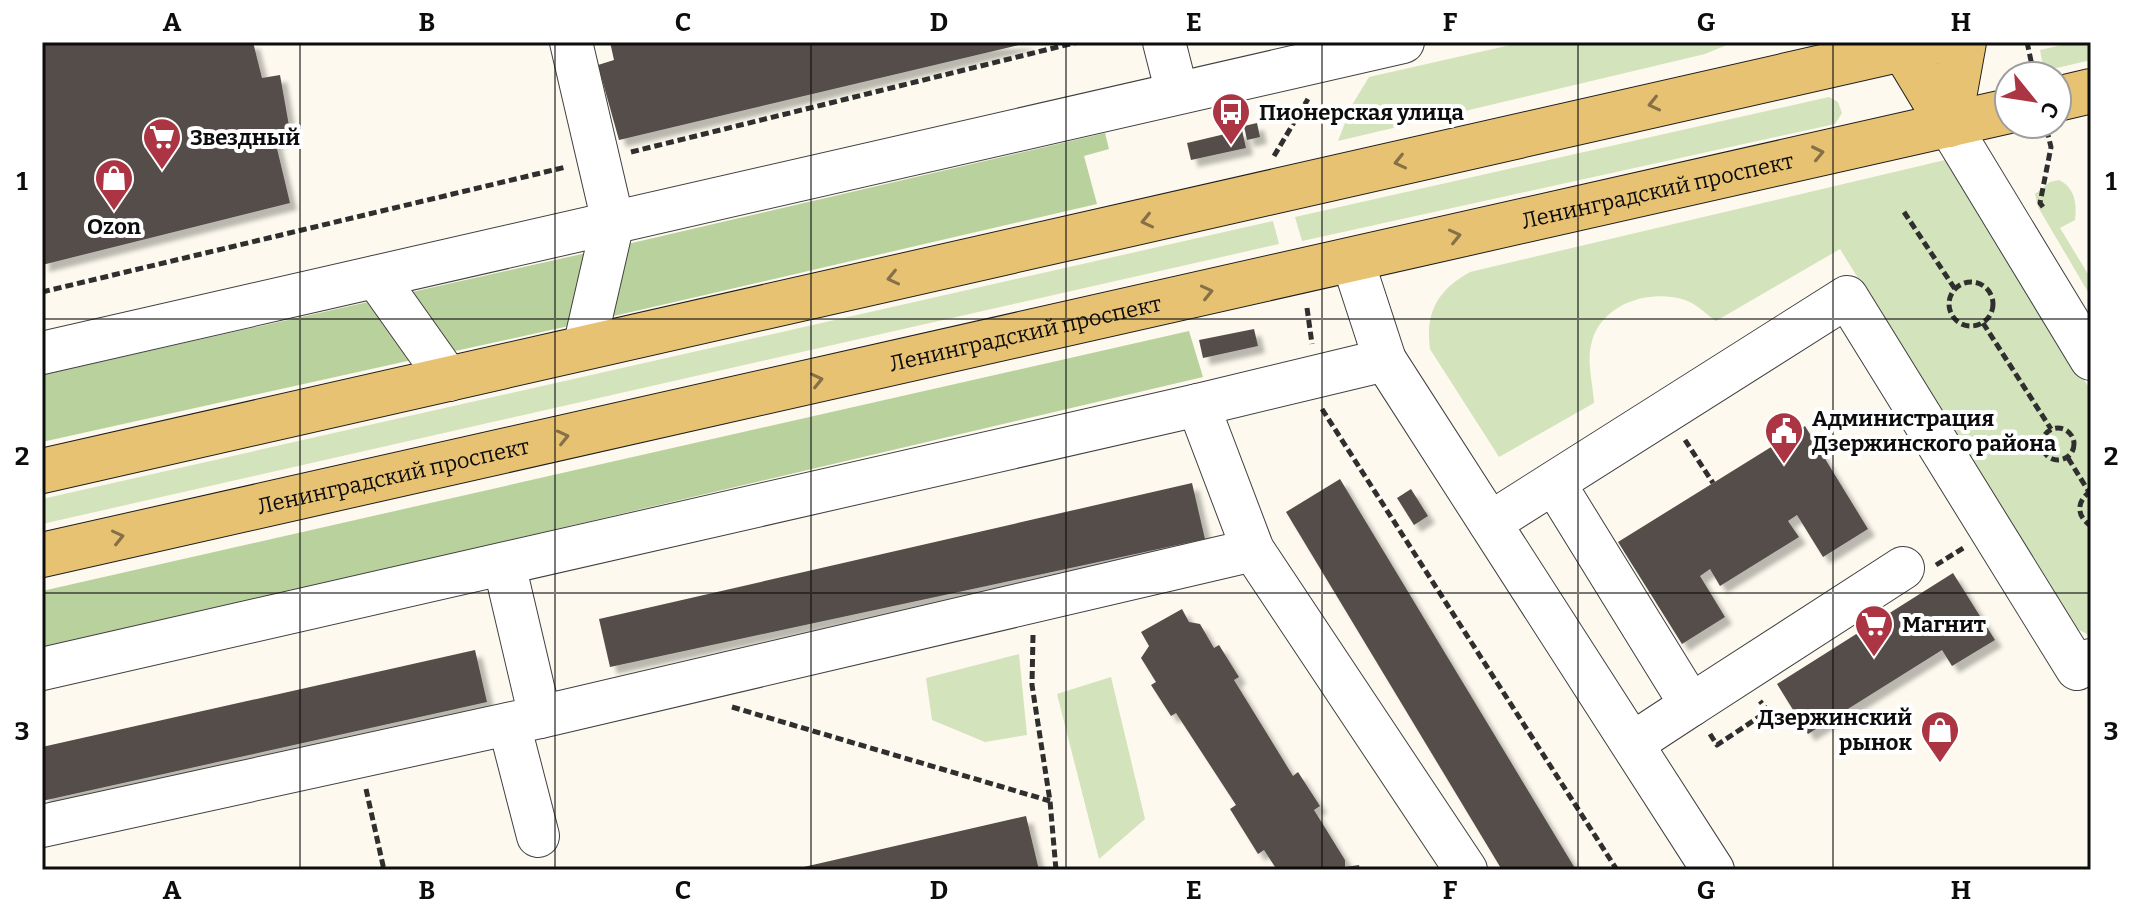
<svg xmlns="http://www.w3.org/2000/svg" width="2133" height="912" font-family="Bitter,serif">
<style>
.green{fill:#d3e3bc}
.forest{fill:#b9d29d}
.building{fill:#544d4a;filter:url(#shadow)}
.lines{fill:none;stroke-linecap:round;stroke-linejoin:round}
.minor-casing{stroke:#404040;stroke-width:44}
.major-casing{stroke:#1e1e1e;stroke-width:46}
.path{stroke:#2f2f2f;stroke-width:5;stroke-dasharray:8 4;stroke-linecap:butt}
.minor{stroke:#fff;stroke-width:42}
.major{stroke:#e8c273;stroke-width:44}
.oneway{stroke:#857145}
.grid{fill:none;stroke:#0d0d0d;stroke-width:2;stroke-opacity:0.55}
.labels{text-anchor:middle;stroke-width:8;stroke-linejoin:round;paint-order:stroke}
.poi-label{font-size:22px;font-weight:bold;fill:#0d0d0d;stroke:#fff;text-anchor:start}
.street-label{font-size:22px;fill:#0d0d0d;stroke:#fff}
.neatline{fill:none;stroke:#0d0d0d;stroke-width:3}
.grid-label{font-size:26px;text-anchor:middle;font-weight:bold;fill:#0d0d0d}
</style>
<defs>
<filter id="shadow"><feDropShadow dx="7" dy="7" stdDeviation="2" flood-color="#0004"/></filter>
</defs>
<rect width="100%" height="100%" fill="#fdf9ee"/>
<g class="green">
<polygon points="1524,42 1734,42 1705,54 1338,141 1352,105 1369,77"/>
<polygon points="2075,42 2091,42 2091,60 2044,71 2040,50"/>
<polygon points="1829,97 1838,102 1842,113 1835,124 1302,241 1295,217"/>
<path d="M 1945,160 L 2091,391 L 2091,636 L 2079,630 L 2068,618 L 1840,249 L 1716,321 C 1706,314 1695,303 1685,300 C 1650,289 1603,303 1592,341 C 1586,361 1593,383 1594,403 L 1499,457 L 1430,349 C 1425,312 1438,290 1470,272 Z"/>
<path d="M 2059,180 C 2075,188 2077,203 2075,220 L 2060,228 L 2091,279 L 2091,297 L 2038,207 L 2035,194 L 2050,182 Z"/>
<polygon points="1273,221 1279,244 42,524 42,499"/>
<polygon points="1019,654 1027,735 985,742 932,720 926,678"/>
<polygon points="1111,677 1145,819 1099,859 1057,694"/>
</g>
<g class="forest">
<polygon points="1105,133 1109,149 1084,156 1097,204 601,319 619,246"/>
<polygon points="595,251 578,324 446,353 403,294"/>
<polygon points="377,300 421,358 42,442 42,375"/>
<polygon points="1189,331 1203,377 42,650 42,591"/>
</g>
<g class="building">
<polygon points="42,42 253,42 262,78 280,75 291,137 275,140 290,203 42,265"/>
<polygon points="610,42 1026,42 1027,43 619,140 598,65 614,60"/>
<polygon points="1257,123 1260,137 1247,140 1244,126"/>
<polygon points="1242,130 1246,148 1191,160 1187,143"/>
<polygon points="1254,329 1258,346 1203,358 1199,340"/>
<polygon points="1805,426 1868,529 1823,557 1797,515 1788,521 1799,537 1720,586 1710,569 1700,576 1725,617 1682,644 1618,542"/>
<polygon points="1340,479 1576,870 1502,870 1286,512"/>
<polygon points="1192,483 1205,539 610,667 599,619"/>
<polygon points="1411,489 1428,516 1414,525 1397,498"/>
<polygon points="1953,573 1995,640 1952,666 1942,650 1808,734 1777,684"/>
<polygon points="1182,609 1189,622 1200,624 1214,648 1219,645 1239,677 1234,680 1293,776 1298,772 1320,806 1314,810 1345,860 1345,867 1359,865 1360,870 1277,870 1264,850 1258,854 1230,809 1236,805 1176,713 1171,716 1151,685 1156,682 1141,658 1149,646 1141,632"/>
<polygon points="475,650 487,702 42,801 42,747"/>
<polygon points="1026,816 1039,870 795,870 795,869"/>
</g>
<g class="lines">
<defs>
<g id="minor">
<polyline points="571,42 613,222 584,348"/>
<polyline points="1164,42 1177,93"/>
<polyline points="1949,125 2091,359"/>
<polyline points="1352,259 1385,360 1713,870"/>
<polyline points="376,277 449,380"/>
<polyline points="42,353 1403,42"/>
<polyline points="1198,405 1253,550 1466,870"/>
<polyline points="1554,483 1691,705 1633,743"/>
<polyline points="1490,523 1847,297 2077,669 2091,660"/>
<polyline points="42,669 1198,405 1385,360"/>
<polyline points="1691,705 1903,568"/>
<polyline points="540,717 1253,550"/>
<polyline points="509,724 538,836"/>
<polyline points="42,826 540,717 504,564"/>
</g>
<g id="major">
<polyline points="1899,42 1949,125"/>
<polyline points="2057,99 2091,91"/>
<polyline points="1949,125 1964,42"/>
<polyline points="42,471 1933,42"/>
<path id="s1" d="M 42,555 L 2009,111"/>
</g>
</defs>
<use href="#minor" class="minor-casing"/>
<use href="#major" class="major-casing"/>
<g class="path">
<polyline points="2027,42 2034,75"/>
<polyline points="631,152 1078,42"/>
<polyline points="1274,156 1308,99"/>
<polyline points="2043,207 2040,203 2051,147 2047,131"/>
<polyline points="1904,212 1955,289"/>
<circle cx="1971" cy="304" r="22"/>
<polyline points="42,292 566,167"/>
<polyline points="1307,308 1312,344"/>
<polyline points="1983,323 2051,429"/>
<polyline points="1322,409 1617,870"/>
<circle cx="2058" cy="444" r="16"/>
<polyline points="1685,440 1713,483"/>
<polyline points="2068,458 2089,492"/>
<path d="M 2091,491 C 2076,501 2076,516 2091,526"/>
<polyline points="1936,565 1965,547"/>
<polyline points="1033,635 1032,685 1050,801 1056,870"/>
<polyline points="732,707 1050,801"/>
<polyline points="1710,734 1717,745 1768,711 1760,701"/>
<polyline points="366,789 384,870"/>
</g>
<use href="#minor" class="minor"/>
<use href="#major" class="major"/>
</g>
<defs><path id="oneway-chevron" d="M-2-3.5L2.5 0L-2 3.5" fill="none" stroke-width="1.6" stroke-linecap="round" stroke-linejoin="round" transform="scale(2)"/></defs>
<g class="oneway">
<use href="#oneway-chevron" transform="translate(1654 104) rotate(167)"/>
<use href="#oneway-chevron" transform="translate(1818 153) rotate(-12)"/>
<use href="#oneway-chevron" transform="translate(1400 162) rotate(167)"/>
<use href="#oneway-chevron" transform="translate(1147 221) rotate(167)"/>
<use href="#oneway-chevron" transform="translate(1455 236) rotate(-13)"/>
<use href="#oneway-chevron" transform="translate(893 278) rotate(167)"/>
<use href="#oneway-chevron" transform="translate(1207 292) rotate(-13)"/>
<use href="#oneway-chevron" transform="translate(817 380) rotate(-13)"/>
<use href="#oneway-chevron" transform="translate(563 437) rotate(-13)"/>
<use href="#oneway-chevron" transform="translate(118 537) rotate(-13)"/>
</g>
<path class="grid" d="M 300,42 L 300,870M 555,42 L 555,870M 811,42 L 811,870M 1066,42 L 1066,870M 1322,42 L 1322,870M 1578,42 L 1578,870M 1833,42 L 1833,870M 42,319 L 2091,319M 42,593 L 2091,593"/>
<defs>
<symbol id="bus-pin" viewBox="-11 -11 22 30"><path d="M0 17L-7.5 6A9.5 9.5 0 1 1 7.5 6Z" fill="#ac3544" stroke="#fff"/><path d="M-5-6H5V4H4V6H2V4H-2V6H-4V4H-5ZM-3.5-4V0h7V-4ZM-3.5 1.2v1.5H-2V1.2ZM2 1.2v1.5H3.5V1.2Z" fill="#fff"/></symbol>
<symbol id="supermarket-pin" viewBox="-11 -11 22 30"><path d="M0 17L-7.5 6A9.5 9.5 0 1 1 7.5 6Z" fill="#ac3544" stroke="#fff"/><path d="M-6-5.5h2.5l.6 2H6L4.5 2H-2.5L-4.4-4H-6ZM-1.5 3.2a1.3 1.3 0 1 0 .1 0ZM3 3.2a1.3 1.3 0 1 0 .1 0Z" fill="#fff"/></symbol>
<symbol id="shop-pin" viewBox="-11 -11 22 30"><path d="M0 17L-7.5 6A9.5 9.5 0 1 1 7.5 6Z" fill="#ac3544" stroke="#fff"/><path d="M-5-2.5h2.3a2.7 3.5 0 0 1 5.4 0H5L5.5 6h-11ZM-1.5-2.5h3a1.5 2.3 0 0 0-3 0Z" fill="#fff"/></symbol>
<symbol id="civic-pin" viewBox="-11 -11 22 30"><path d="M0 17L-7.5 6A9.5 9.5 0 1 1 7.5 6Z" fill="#ac3544" stroke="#fff"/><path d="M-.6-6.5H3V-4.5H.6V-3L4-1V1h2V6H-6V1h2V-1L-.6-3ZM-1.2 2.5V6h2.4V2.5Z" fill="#fff"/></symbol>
</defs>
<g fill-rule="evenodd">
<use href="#bus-pin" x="1209" y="90" width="44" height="60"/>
<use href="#supermarket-pin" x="140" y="115" width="44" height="60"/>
<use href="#shop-pin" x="92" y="156" width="44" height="60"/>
<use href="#civic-pin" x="1762" y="409" width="44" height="60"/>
<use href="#supermarket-pin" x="1852" y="602" width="44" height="60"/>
<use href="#shop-pin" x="1918" y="708" width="44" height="60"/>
</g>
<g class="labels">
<g class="poi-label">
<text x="1259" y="120">Пионерская улица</text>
<text x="190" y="145">Звездный</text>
<text x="114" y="234" text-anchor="middle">Ozon</text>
<text x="1812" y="426">Администрация<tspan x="1812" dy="25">Дзержинского района</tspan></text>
<text x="1902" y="632">Магнит</text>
<text x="1912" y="725" text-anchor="end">Дзержинский<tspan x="1912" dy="25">рынок</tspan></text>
</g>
<g class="street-label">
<text dy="8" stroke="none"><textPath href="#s1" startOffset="1656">Ленинградский проспект</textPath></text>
<text dy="8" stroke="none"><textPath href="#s1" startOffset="1008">Ленинградский проспект</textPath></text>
<text dy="8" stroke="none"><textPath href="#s1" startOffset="360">Ленинградский проспект</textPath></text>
</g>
</g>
<rect width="2133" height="912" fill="none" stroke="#ffffff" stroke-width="88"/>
<g transform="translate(2033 100) rotate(120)"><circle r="38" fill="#ffffff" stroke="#9e9e9e" stroke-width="2"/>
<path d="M0-6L14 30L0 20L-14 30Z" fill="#ac3544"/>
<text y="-12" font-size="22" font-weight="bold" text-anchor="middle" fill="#0d0d0d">С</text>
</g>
<rect x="44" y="44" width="2045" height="824" class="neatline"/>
<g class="grid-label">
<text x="172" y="31">A</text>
<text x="427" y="31">B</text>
<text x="683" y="31">C</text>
<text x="939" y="31">D</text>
<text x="1194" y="31">E</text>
<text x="1450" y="31">F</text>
<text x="1706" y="31">G</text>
<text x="1961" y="31">H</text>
<text x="22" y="190">1</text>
<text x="2111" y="190">1</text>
<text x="22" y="465">2</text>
<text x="2111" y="465">2</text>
<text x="22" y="740">3</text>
<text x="2111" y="740">3</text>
<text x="172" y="899">A</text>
<text x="427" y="899">B</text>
<text x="683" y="899">C</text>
<text x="939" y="899">D</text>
<text x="1194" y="899">E</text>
<text x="1450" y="899">F</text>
<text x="1706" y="899">G</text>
<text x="1961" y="899">H</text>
</g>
</svg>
